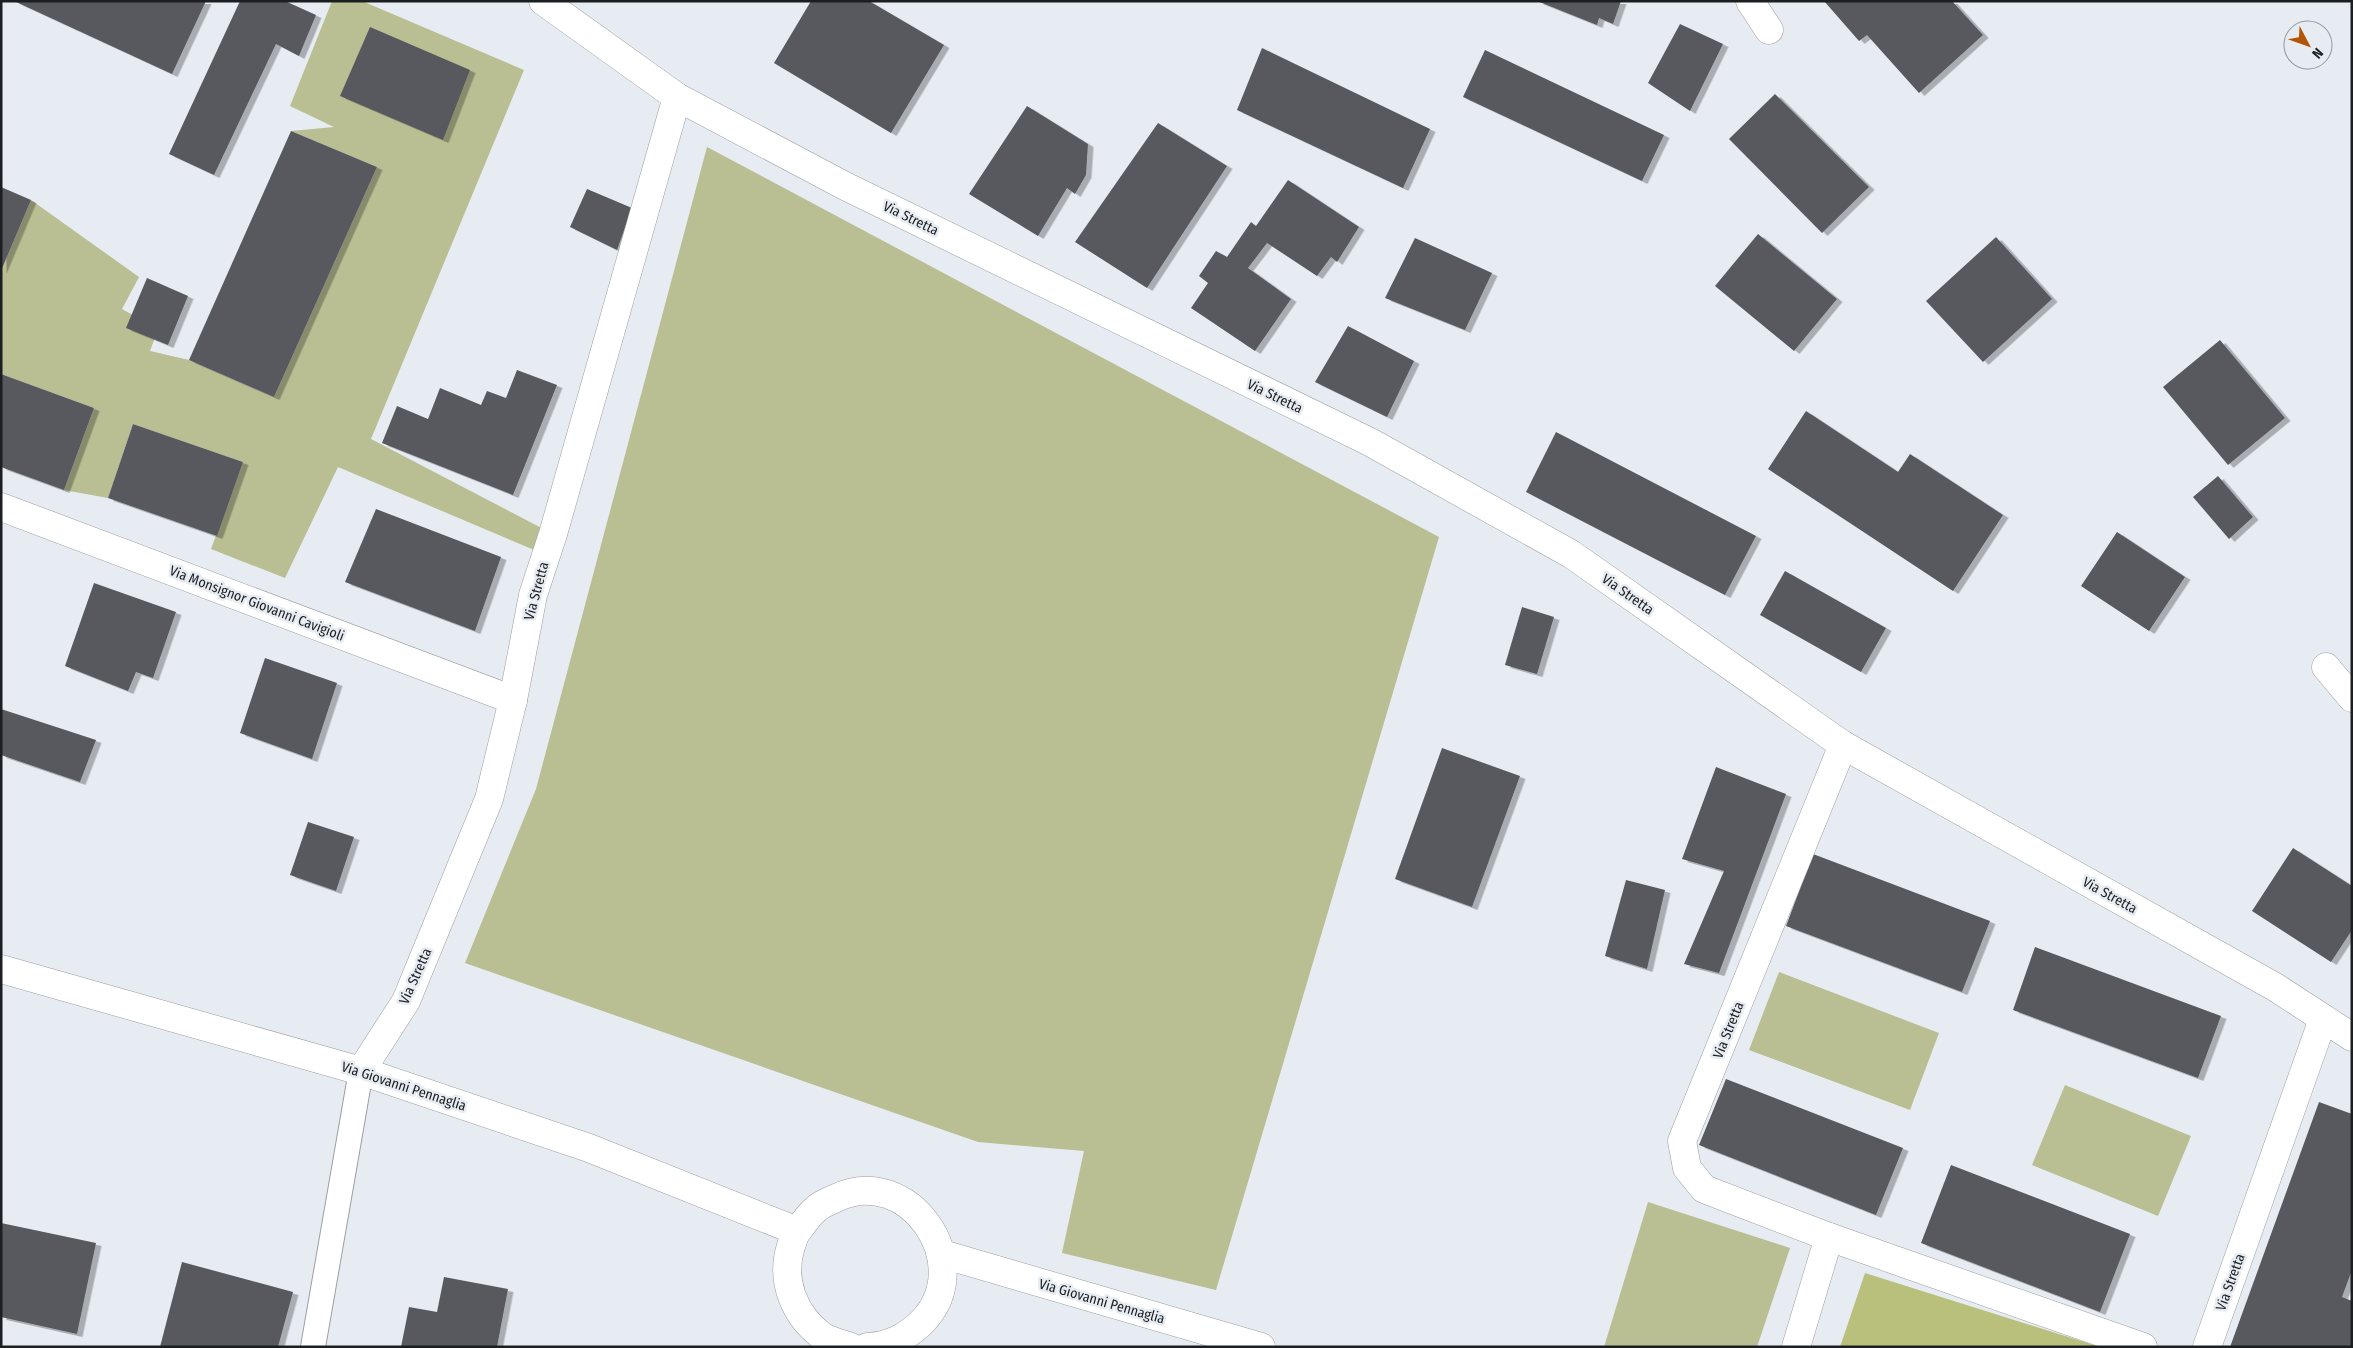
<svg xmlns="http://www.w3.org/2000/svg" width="2353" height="1348" font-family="'Fira Sans Condensed',sans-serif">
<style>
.green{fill:#b9be93}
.forest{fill:#b9c07b}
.building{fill:#59595f;filter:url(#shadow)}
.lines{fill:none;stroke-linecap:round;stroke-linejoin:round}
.service-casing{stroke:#9aa0a6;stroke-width:26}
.minor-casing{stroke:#9aa0a6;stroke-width:29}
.service{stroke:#fff;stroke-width:24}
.minor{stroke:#fff;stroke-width:28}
.labels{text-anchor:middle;stroke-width:5;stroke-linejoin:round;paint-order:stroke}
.street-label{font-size:14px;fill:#1c1f21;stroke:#e6ecf2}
</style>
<defs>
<filter id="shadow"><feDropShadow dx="5.5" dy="3" stdDeviation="0" flood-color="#0004"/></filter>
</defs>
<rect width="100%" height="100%" fill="#e6ecf2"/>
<g class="green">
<polygon points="332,1 362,1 524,70 371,439 553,534 546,555 338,467 285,578 211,549 243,462 133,424 108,498 64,490 94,408 1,374 1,271 31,200 139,277 122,309 158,329 150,351 189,360 274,397 377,167 291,131 334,127 290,106"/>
<polygon points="707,147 1439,537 1216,1290 1062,1253 1084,1151 978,1142 465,963 536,789"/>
<polygon points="1779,972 1939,1033 1910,1110 1749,1050"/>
<polygon points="2065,1085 2191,1136 2158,1216 2032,1165"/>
<polygon points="1648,1202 1790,1248 1757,1347 1604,1347"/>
</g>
<polygon class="forest" points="1865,1273 2100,1347 1840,1347"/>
<g class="building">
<polygon points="14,1 206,1 172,74"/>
<polygon points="240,1 285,1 316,15 299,56 276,44 214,175 169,154"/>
<polygon points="811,1 869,1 944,45 891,133 774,63"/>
<polygon points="1537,1 1621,1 1613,24 1599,18 1597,25"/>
<polygon points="1824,1 1952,1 1983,35 1919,93 1867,35 1859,41"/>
<polygon points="1680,24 1723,44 1690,111 1648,83"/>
<polygon points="370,27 470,70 443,140 340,96"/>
<polygon points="1262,48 1430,129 1403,188 1237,110"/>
<polygon points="1485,50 1664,135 1642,181 1463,97"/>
<polygon points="1775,94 1869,187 1822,233 1729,139"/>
<polygon points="1027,106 1088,144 1086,175 1075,194 1067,188 1038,236 969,194"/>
<polygon points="1158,123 1227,166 1147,288 1075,242"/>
<polygon points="291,131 377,167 274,397 189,360"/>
<polygon points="1288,180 1359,227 1337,262 1331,257 1317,276 1267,243 1248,268 1291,299 1255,351 1191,308 1208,283 1199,276 1216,251 1227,257 1251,222 1256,226"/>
<polygon points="1,187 31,200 1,271"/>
<polygon points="587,189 632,208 617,250 570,227"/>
<polygon points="1758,234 1837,299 1794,351 1715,286"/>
<polygon points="1996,237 2052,299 1983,362 1926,301"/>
<polygon points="1415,238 1492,273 1465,330 1385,298"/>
<polygon points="147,278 188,296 168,345 126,328"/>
<polygon points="1348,326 1414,361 1387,417 1315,382"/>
<polygon points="2220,340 2285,418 2228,465 2163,387"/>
<polygon points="517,370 557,385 513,495 382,443 397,406 428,419 440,388 481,405 487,391 506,398"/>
<polygon points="1,374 94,408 64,490 1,467"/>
<polygon points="1806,411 1898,472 1910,454 2003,515 1953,591 1768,469"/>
<polygon points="133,424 243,462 217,536 108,498"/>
<polygon points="1556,432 1756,536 1725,595 1526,492"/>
<polygon points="2218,476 2253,517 2229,539 2193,497"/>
<polygon points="376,509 501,557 475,631 345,582"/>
<polygon points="2117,532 2185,577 2149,631 2081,586"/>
<polygon points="1785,571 1886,628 1861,672 1760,615"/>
<polygon points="94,583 176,612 153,678 136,672 128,691 65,666"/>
<polygon points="1522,607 1554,617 1537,674 1505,665"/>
<polygon points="265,658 337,683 312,759 240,733"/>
<polygon points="1,709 96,740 80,782 1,755"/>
<polygon points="1442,748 1520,776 1472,907 1395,879"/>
<polygon points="1716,767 1786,794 1719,973 1684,964 1724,871 1682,859"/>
<polygon points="308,822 354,837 336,891 290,875"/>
<polygon points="2293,848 2352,886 2352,930 2331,962 2252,911"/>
<polygon points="1813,854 1990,921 1962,992 1786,926"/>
<polygon points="1626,880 1665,890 1647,969 1605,956"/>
<polygon points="2035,947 2221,1016 2198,1078 2013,1010"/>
<polygon points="1726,1079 1903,1148 1876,1215 1699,1145"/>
<polygon points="2319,1102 2352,1114 2352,1270 2342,1297 2352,1301 2352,1347 2230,1347"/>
<polygon points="1951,1165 2130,1234 2100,1312 1921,1243"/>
<polygon points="1,1223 96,1243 77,1334 1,1317"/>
<polygon points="182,1262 293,1292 278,1347 160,1347"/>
<polygon points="444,1277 508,1289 497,1347 401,1347 409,1307 437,1312"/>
</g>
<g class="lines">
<defs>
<polyline id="service" points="313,1347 361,1071"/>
<g id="minor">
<polyline points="543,1 677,97 845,186 1370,442 1571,554 1843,745 2275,987 2352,1037"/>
<polyline points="1750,1 1769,30"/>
<polyline points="1,507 513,700"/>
<polyline points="2326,667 2352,698"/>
<polyline points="1843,745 1682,1141 1687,1168 1704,1189 1829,1237 2143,1347"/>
<polyline points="1,969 361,1071 589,1148 797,1231"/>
<polyline points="361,1071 406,1001 489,799 513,700 533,595 553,534 677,97"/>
<polyline points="942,1254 1261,1347"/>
<path d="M 851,1347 C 842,1344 830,1341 822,1336 C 794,1315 780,1280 791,1246 C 793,1240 795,1233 799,1229 C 804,1222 810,1214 816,1209 C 821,1204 830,1201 836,1198 C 908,1163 978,1263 923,1321 C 907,1337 890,1346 867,1347"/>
<polyline points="1796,1347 1829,1237"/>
<polyline points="2207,1347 2323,1019"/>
</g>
</defs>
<use href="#service" class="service-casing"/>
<use href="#minor" class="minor-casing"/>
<use href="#service" class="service"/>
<use href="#minor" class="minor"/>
</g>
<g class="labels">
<g class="street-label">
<text transform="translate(911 218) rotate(26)" y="5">Via Stretta</text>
<text transform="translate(1275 396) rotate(26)" y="5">Via Stretta</text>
<text transform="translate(536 591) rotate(-75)" y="5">Via Stretta</text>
<text transform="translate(1628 594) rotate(35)" y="5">Via Stretta</text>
<text transform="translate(257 603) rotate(21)" y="5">Via Monsignor Giovanni Cavigioli</text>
<text transform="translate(2110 895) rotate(29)" y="5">Via Stretta</text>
<text transform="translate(415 976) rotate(-66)" y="5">Via Stretta</text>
<text transform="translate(1728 1030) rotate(-68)" y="5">Via Stretta</text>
<text transform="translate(404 1086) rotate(18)" y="5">Via Giovanni Pennaglia</text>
<text transform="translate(2230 1282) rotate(-70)" y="5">Via Stretta</text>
<text transform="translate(1102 1301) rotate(16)" y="5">Via Giovanni Pennaglia</text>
</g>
</g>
<rect width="2353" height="1348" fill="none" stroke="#1c1f21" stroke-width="5"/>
<g transform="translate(2308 45) rotate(131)"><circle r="24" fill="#e6ecf2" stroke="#959a9e"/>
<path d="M0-4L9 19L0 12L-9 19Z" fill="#b35506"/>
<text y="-8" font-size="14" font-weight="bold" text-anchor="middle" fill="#1c1f21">N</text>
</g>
</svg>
